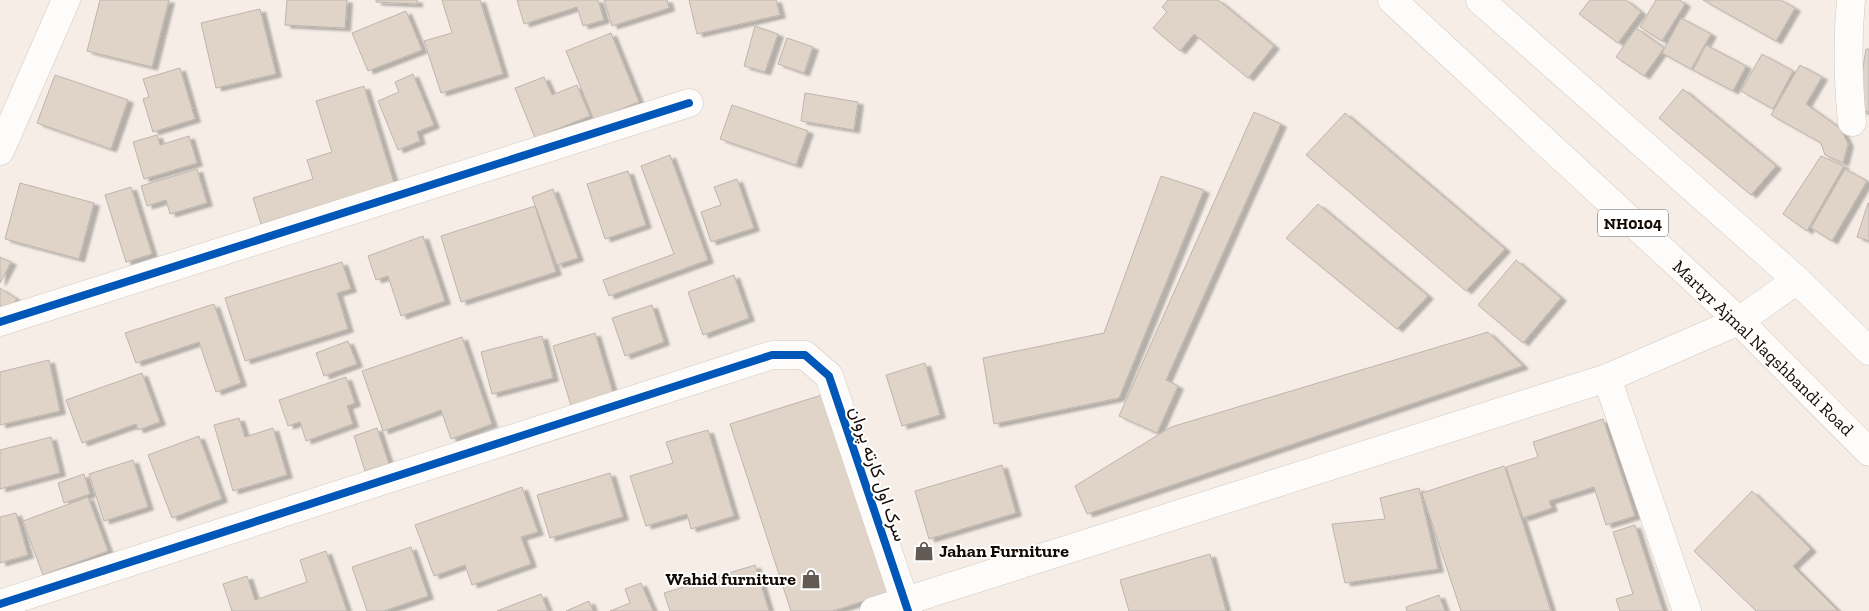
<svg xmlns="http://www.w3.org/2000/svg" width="1869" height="611" font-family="'Zilla Slab',Vazirmatn,serif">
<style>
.building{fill:#e0d4c9;stroke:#bdb5ad;filter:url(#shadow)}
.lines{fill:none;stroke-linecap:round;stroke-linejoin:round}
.minor-casing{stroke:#d1c8c0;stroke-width:29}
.major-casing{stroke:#d1c8c0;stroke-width:29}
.highway-casing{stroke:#d1c8c0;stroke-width:29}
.minor{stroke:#fefcfb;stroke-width:28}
.major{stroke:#fefcfb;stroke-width:28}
.highway{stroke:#fefcfb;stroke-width:28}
.cycleway-casing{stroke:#fff;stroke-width:11}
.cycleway{stroke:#0057b8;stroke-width:8}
.labels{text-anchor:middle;stroke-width:4;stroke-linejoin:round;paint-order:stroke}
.shield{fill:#fff;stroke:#5a544f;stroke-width:1}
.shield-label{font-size:16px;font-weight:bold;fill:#130a04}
.street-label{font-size:18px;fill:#130a04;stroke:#fff}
.poi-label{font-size:18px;font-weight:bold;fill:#130a04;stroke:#fff;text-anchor:start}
</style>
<defs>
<filter id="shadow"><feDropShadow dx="5.5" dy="3" stdDeviation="1" flood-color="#0004"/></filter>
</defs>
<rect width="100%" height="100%" fill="#f6eee6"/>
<g class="building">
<polygon points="100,0 169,0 152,67 87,51"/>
<polygon points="287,0 347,0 345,28 285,25"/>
<polygon points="376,0 417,0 417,4 376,2"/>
<polygon points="442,0 480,0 503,74 441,93 424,41 452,33"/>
<polygon points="517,0 598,0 604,20 583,26 577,7 524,24"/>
<polygon points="604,0 667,0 669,8 612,26"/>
<polygon points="689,0 776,0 780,15 697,34"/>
<polygon points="1168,0 1218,0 1274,46 1248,78 1194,34 1180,51 1153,28 1167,12 1162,7"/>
<polygon points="1590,0 1626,0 1641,12 1618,43 1579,14"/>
<polygon points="1656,0 1680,0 1685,4 1662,41 1640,27"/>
<polygon points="1703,0 1781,0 1795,8 1776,41"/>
<polygon points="260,9 276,74 216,88 201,23"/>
<polygon points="406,11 422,50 368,71 352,33"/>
<polygon points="1681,18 1711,34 1691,69 1662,53"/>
<polygon points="755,26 778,34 765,72 744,66"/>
<polygon points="1636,28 1664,48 1644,76 1616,57"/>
<polygon points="611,33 639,102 594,120 566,51"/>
<polygon points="787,38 813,47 804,73 778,64"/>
<polygon points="1706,45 1746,66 1733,91 1693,70"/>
<polygon points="1866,49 1869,49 1869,112 1856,110"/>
<polygon points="1762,54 1793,71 1773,109 1741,91"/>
<polygon points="1800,65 1822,77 1806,104 1841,129 1848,144 1843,163 1825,155 1821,143 1771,115"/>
<polygon points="180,68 195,119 153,132 143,99 149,97 143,79"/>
<polygon points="413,74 434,125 417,132 420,141 398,150 378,101 399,92 395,82"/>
<polygon points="55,75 128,100 111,149 37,123"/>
<polygon points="544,77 552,95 577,85 590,116 535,138 515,88"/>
<polygon points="364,86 394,183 261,224 253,198 313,179 307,160 332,152 316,101"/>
<polygon points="1683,89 1776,166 1751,195 1659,118"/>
<polygon points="805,93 858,102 854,130 801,121"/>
<polygon points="732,105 808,131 796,165 720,139"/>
<polygon points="1254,112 1281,124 1166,380 1178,386 1157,433 1119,416"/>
<polygon points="1345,113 1505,249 1466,291 1306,155"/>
<polygon points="157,135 160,145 189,136 197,163 144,179 133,142"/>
<polygon points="670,155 708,260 609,296 603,280 674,254 641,166"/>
<polygon points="1821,156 1844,166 1807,231 1783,214"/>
<polygon points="197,169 207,203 170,214 166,200 147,206 141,186"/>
<polygon points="1845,169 1867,181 1832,241 1811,228"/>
<polygon points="628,171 646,225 605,239 587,184"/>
<polygon points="1161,176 1204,190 1119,398 994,424 983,358 1104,333"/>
<polygon points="737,179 754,228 711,242 701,212 721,205 714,187"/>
<polygon points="20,183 94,203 79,259 5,239"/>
<polygon points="131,187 152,254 126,262 105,195"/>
<polygon points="553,189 578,258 557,265 532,197"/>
<polygon points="1868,203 1869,204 1869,241 1857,237"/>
<polygon points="1318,204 1428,296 1397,329 1286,238"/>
<polygon points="535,206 556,272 461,302 441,236"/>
<polygon points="423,236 445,301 401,316 388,276 376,280 368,256"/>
<polygon points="0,257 11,262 0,283"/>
<polygon points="1516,260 1561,298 1523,343 1478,305"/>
<polygon points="342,262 351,289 337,293 348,329 245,361 225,298"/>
<polygon points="734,275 749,318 703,335 688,292"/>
<polygon points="0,288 17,299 8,309 0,309"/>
<polygon points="214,304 241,383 216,392 199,342 136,363 125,333"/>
<polygon points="652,305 664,342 625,356 612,318"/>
<polygon points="1488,332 1523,366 1087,514 1075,486 1171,427"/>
<polygon points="595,333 614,396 572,409 553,346"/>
<polygon points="542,336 553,378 492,394 481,352"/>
<polygon points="462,337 492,424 451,439 441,410 383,431 362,371"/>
<polygon points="348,341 357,364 324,376 316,353"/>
<polygon points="49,360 60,411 0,425 0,372"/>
<polygon points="925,363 940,415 902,426 886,375"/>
<polygon points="142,373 160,422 138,430 136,424 82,443 66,400"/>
<polygon points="346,377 355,403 347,406 353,424 306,441 300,422 288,426 279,400"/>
<polygon points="825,394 889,593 833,611 791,611 730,424"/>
<polygon points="239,418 245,437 273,428 287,475 233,491 214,425"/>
<polygon points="1603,419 1635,516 1606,525 1594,487 1549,501 1552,508 1523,518 1506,467 1538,457 1533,442"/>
<polygon points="377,428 389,464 365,471 354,436"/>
<polygon points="708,430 734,516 691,529 687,514 646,526 630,476 673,463 666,442"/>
<polygon points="199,436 222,499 172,518 148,455"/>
<polygon points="51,437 60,473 0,489 0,450"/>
<polygon points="133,460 148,507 104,521 89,474"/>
<polygon points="1002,465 1016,513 929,539 915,491"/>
<polygon points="1504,466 1506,471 1551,611 1461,611 1422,493"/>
<polygon points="610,473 623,517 550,538 537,495"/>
<polygon points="84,474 90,494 64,503 58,483"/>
<polygon points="522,487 538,532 521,537 531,564 472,585 465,565 434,576 415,525"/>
<polygon points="1419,488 1438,569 1345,583 1332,524 1385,519 1380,498"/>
<polygon points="1752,491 1811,549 1793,566 1838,611 1756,611 1694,551"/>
<polygon points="88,497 108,551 43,575 23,521"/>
<polygon points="16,513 28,555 0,563 0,517"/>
<polygon points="1635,525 1663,611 1620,611 1616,599 1633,594 1613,532"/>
<polygon points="411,547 428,596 384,611 367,611 352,567"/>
<polygon points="326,551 347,611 232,611 223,584 247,576 255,600 307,582 300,560"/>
<polygon points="1210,554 1226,611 1129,611 1120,580"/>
<polygon points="755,565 769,611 670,611 664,593"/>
<polygon points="641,583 653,611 610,611 630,603 625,589"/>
<polygon points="541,594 548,611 497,611"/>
<polygon points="1439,595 1445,611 1407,611 1406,607"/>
<polygon points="589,601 593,611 566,611"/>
</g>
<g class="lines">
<defs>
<g id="minor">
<path d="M 1851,0 C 1847,41 1848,81 1852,122"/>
<polyline points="0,151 66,0"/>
<polyline points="0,322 689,103"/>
<polyline points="1607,378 1687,611"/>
<polyline points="0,604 772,355 805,355 829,376 908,611"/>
</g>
<polyline id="major" points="874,611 1607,378 1739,321 1797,280"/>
<g id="highway">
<polyline points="1392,0 1739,321 1869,452"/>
<polyline points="1480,0 1797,280 1869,351"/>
</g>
</defs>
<use href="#minor" class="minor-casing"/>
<use href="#major" class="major-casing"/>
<use href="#highway" class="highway-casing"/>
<use href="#minor" class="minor"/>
<use href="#major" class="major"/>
<use href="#highway" class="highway"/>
<defs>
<g id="cycleway">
<polyline points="0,322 689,103"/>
<polyline points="0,604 772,355 805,355 829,376 908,611"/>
</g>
</defs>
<use href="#cycleway" class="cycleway-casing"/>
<use href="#cycleway" class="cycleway"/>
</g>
<defs>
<symbol id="shop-bare" viewBox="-9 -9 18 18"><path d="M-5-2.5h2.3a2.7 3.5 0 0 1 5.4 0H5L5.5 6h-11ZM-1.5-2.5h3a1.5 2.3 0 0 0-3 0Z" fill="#625a53" stroke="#fff" stroke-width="2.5" paint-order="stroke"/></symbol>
</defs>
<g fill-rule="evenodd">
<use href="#shop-bare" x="910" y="537" width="28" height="28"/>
<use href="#shop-bare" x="797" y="565" width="28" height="28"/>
</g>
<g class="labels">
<rect class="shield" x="1598" y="209.5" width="70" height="27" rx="4"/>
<g class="shield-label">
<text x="1633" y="229">NH0104</text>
</g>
<g class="street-label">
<text transform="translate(1763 348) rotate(44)" y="6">Martyr Ajmal Naqshbandi Road</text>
<text transform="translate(878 474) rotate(71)" y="6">سرک اول کارته پروان</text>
</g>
<g class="poi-label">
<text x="939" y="557">Jahan Furniture</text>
<text x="796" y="585" text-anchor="end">Wahid furniture</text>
</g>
</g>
</svg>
